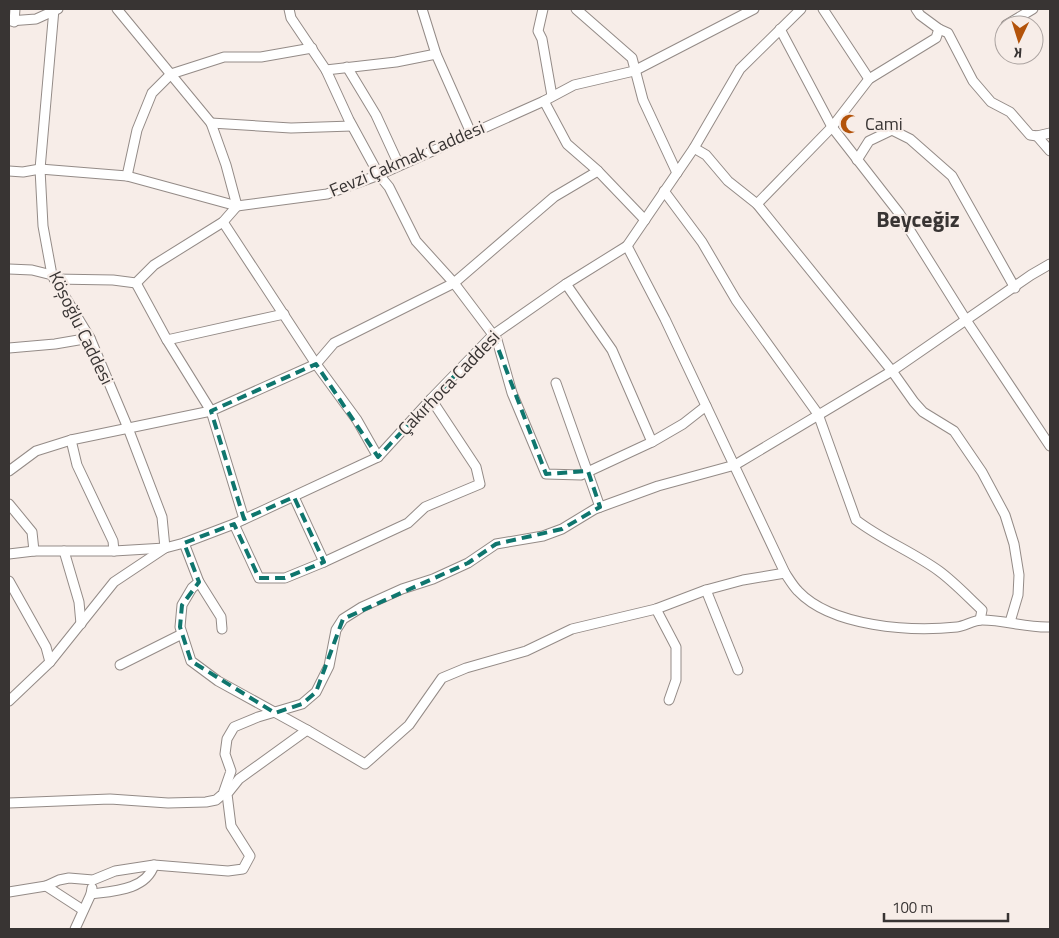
<svg xmlns="http://www.w3.org/2000/svg" width="1059" height="938" font-family="'Titillium Web',sans-serif">
<style>
.lines{fill:none;stroke-linecap:round;stroke-linejoin:round}
.minor-casing{stroke:#948b87;stroke-width:11}
.minor{stroke:#fff;stroke-width:9}
.marked{fill:none;stroke:#0f766e;stroke-width:4;stroke-dasharray:10 6;stroke-linejoin:round}
.labels{text-anchor:middle;stroke-width:4.5;stroke-linejoin:round;paint-order:stroke}
.poi-label{font-size:18px;fill:#383433;stroke:#f7ede8;text-anchor:start}
.street-label{font-size:18px;fill:#383433;stroke:#f7ede8}
.district-label{font-size:22px;font-weight:bold;fill:#383433;stroke:#f7ede8}
</style>
<rect width="100%" height="100%" fill="#f7ede8"/>
<g class="lines">
<defs>
<g id="minor">
<polyline points="289,9 291,18 326,70 349,120 379,175 389,187 416,241 454,283 497,340 512,393 546,474 581,475 652,442 683,424 706,406"/>
<polyline points="422,9 436,54 471,133"/>
<polyline points="543,9 538,31 542,39 552,96"/>
<polyline points="576,9 632,58 643,100 677,173"/>
<polyline points="823,9 869,79"/>
<polyline points="916,9 920,15 939,29 948,33 973,81 991,102 1010,112 1030,135 1037,136 1050,133"/>
<polyline points="9,21 36,19 58,9"/>
<polyline points="14,22 15,9"/>
<polyline points="1006,25 1033,9"/>
<polyline points="780,29 832,127 899,213 966,320 1050,446"/>
<polyline points="347,67 376,115 399,165"/>
<polyline points="326,70 396,62 436,54"/>
<polyline points="544,101 567,144 598,171 645,220"/>
<polyline points="211,123 291,128 352,126"/>
<polyline points="1037,136 1050,151"/>
<polyline points="694,148 706,155 728,181 757,204 892,371 914,402 923,412 954,431 982,472 1005,515 1014,544 1019,575 1018,595 1010,622"/>
<polyline points="857,160 869,141 892,130 910,139 952,176 1015,288"/>
<polyline points="9,171 23,172 40,169 127,176 237,206 327,194 379,175 544,101 574,85 634,71 754,9"/>
<polyline points="127,176 137,130 152,93 171,74 224,57 261,57 312,48"/>
<path d="M 664,191 L 702,242 L 736,300 L 818,414 L 856,520 C 882,540 913,552 939,571 C 954,582 968,597 982,610 L 980,620"/>
<polyline points="757,204 832,127 869,79 936,38 939,29"/>
<polyline points="223,222 316,364 357,420 378,457"/>
<path d="M 627,246 L 665,319 L 785,573 C 789,579 793,586 798,591 C 832,627 911,632 957,627 C 965,626 974,620 982,620 C 1005,620 1027,628 1050,627"/>
<polyline points="9,269 32,270 52,275"/>
<polyline points="54,279 113,280 136,283 154,265 223,222 237,206 226,165 211,123 117,9"/>
<polyline points="136,283 167,340 211,411 244,519"/>
<polyline points="566,284 612,350 652,442"/>
<polyline points="167,340 284,314"/>
<polyline points="9,348 55,344 90,338"/>
<polyline points="556,383 600,507"/>
<polyline points="71,440 77,465 113,541 114,551"/>
<polyline points="9,471 36,451 71,440 211,411 316,364 334,343 454,283 554,197 598,171"/>
<polyline points="294,497 324,562 408,523 425,507 480,484 476,467 431,399"/>
<polyline points="9,504 32,532 34,551"/>
<polyline points="234,524 259,578 285,578 324,562"/>
<polyline points="64,551 79,602 81,624"/>
<polyline points="9,554 34,551 114,551 165,548 184,543 234,524 378,457 431,399 493,335 566,284 627,246 694,148 740,69 801,9"/>
<polyline points="9,581 46,647 50,662"/>
<polyline points="199,582 221,617 222,629"/>
<polyline points="706,590 738,670"/>
<polyline points="656,609 676,647 676,680 669,700"/>
<polyline points="120,665 182,634"/>
<polyline points="9,701 50,662 114,582 165,548 162,517 128,428 90,338 52,275 43,226 40,169 54,9"/>
<polyline points="307,730 365,764 409,725 442,678 466,668 526,651 572,629 656,609 706,590 743,580 785,573"/>
<polyline points="9,803 110,799 168,803 206,802 216,800 223,794 231,771 225,754 227,739 234,727 258,717 302,704 316,692 329,666 336,630 343,619 362,607 402,589 433,579 468,563 496,544 543,536 562,529 595,509 658,486 735,465 892,371 1031,275 1050,264"/>
<polyline points="46,886 83,910"/>
<polyline points="9,892 46,886 59,880 69,878 93,880 115,871 154,865 228,871 243,869 250,856 231,826 227,794 239,779 307,730 218,681 191,661 180,627 182,605 192,588 199,582 184,543"/>
<path d="M 91,894 C 114,891 146,890 154,865"/>
<polyline points="75,929 91,894 92,888"/>
</g>
</defs>
<use href="#minor" class="minor-casing"/>
<use href="#minor" class="minor"/>
</g>
<path class="marked" d="M 493,335 L 546,474 L 588,471 L 600,507 L 562,529 L 496,544 L 468,563 L 343,619 L 316,692 L 302,704 L 275,713 L 191,661 L 180,627 L 182,605 L 199,582 L 184,543 L 234,524 L 259,578 L 285,578 L 324,562 L 294,497 L 244,519 L 211,411 L 316,364 L 378,457 Z"/>
<defs>
<symbol id="mosque-bare" viewBox="-9 -9 18 18"><path d="M3.5-4.9A6 6 0 1 0 3.5 4.9A5 5 0 1 1 3.5-4.9Z" fill="#b3530a" stroke="#f7ede8" stroke-width="2.5" paint-order="stroke"/></symbol>
</defs>
<g fill-rule="evenodd">
<use href="#mosque-bare" x="836" y="110" width="28" height="28"/>
</g>
<g class="labels">
<g class="poi-label">
<text x="865" y="130">Cami</text>
</g>
<g class="street-label">
<text transform="translate(407 159) rotate(-23)" y="6">Fevzi Çakmak Caddesi</text>
<text transform="translate(81 328) rotate(64)" y="6">Köşoğlu Caddesi</text>
<text transform="translate(449 383) rotate(-46)" y="6">Çakırhoca Caddesi</text>
</g>
<g class="district-label">
<text x="918" y="227">Beyceğiz</text>
</g>
</g>
<rect width="1059" height="938" fill="none" stroke="#383433" stroke-width="20"/>
<g transform="translate(1019 40) rotate(184)"><circle r="24" fill="#f7ede8" stroke="#aba3a0"/>
<path d="M0-4L9 19L0 12L-9 19Z" fill="#b3530a"/>
<text y="-8" font-size="14" font-weight="bold" text-anchor="middle" fill="#383433">K</text>
</g>
<path d="M884 913v8h124v-8" fill="none" stroke="#383433" stroke-width="2.5"/>
<text x="892" y="913" font-size="15" fill="#383433" stroke="#f7ede8" stroke-width="4" paint-order="stroke">100 m</text>
</svg>
